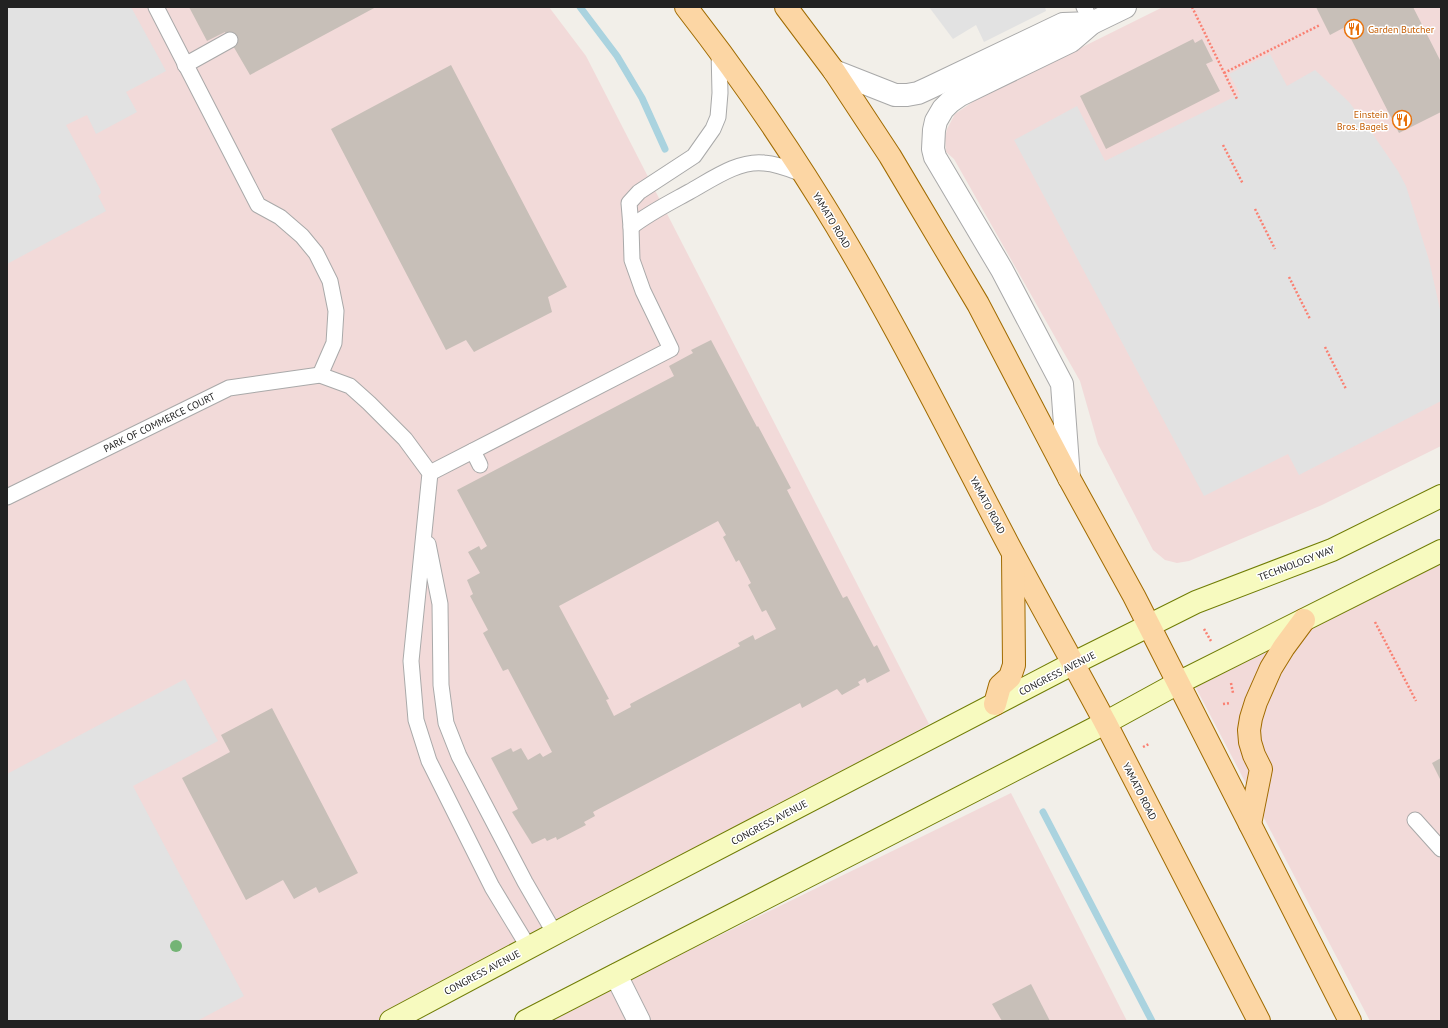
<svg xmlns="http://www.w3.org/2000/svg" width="1448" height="1028" font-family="'PT Sans',sans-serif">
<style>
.commercial{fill:#f2dad9}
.parking{fill:#e2e2e2}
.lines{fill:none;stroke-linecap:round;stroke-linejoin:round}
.stream{stroke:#aad3df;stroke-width:7}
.building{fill:#c7bfb8;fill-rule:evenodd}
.lane-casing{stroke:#a9a9a9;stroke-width:17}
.street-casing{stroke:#a9a9a9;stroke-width:24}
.secondary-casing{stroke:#707d05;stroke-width:24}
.primary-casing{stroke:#a06b00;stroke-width:24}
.path{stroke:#fa8072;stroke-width:2.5;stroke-dasharray:2 2;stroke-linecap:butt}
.lane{stroke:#fff;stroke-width:15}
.street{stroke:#fff;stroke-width:22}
.secondary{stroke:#f7fabf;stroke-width:22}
.primary{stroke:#fcd6a4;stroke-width:22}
.tree{fill:#74b475}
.labels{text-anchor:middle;stroke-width:3;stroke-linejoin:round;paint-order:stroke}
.food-label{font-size:10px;fill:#c56008;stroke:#fff;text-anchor:start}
.street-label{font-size:10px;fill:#222;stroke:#fff}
</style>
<rect width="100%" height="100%" fill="#f2efe9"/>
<g class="commercial">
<polygon points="7,7 549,7 586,56 929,724 391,1021 7,1021"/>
<polygon points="1163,7 1441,7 1441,446 1322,505 1189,561 1177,563 1165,560 1153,550 1098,444 1080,381 954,159 946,152 945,138 947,129 955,114 974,101"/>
<polygon points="1441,560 1441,1021 1370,1021 1195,686"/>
<polygon points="1011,793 1127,1021 545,1021"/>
</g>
<g class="parking">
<polygon points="7,7 131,7 166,71 126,92 137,112 96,134 87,115 66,125 100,189 101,193 98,196 106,211 7,264"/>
<polygon points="929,7 1045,7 1046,11 984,42 976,25 953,39"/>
<polygon points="1270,54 1287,86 1315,70 1349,102 1372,133 1398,171 1406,186 1429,260 1441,314 1441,401 1299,475 1288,454 1204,496 1014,140 1077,106 1105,161 1240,94 1229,74"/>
<polygon points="185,679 218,741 133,786 244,996 197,1021 7,1021 7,774"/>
</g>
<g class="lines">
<g class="stream">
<polyline points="580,7 617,56 642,98 665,149"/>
<polyline points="1043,812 1152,1021"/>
</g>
</g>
<g class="building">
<polygon points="189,7 376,7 250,75 225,32 207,41"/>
<polygon points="1316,7 1413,7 1441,62 1441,112 1399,133 1345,27 1330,35"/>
<polygon points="1193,39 1195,43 1202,39 1213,61 1206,64 1220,91 1106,149 1080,96"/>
<polygon points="451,65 567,287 548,297 552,312 474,352 466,340 446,350 331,129"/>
<path d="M 711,340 L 757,427 L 758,426 L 791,488 L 787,490 L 843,598 L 847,596 L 874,647 L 877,645 L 890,671 L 867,683 L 865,678 L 858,682 L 860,685 L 842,695 L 837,689 L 802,708 L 800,703 L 593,812 L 595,816 L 584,822 L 586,825 L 557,840 L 556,837 L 547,841 L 545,838 L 532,844 L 512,812 L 518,809 L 491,758 L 511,748 L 513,752 L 521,748 L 528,760 L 540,753 L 543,757 L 552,752 L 508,669 L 503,671 L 483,633 L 488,630 L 470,596 L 473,594 L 467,580 L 480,573 L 468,552 L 479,546 L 481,550 L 487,546 L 457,490 L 674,376 L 669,366 L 693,353 L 691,350 ZM 718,521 L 726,535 L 723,537 L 736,562 L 739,560 L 751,583 L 748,585 L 762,612 L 766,610 L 776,629 L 755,640 L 753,635 L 738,643 L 740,646 L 630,704 L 631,707 L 614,716 L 606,700 L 609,699 L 559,606 Z"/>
<polygon points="272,708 358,873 319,893 316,887 294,899 283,880 246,900 182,778 230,752 221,735"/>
<polygon points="1441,758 1441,781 1432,763"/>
<polygon points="1031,984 1050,1021 1002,1021 992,1004"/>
</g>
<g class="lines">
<defs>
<g id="lane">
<polyline points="156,7 258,205 280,217 302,236 316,253 330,281 336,311 334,343 320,375"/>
<polyline points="1084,7 1092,23"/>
<polyline points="185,65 230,40"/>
<path d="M 631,227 C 649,213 669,203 689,192 C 711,180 738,160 764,163 C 779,164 792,170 805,175"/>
<polyline points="473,451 480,465"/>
<polyline points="430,473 671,349 643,291 632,260 631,227 629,203 639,192 694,156 713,129 718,117 720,93 719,50"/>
<polyline points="7,497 229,388 320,375 350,386 369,403 405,439 430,473 411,661 416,720 429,761 492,887 529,948"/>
<polyline points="428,544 440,604 441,685 446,723 459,756 525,882 555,934"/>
<polyline points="1415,820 1441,849"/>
</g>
<g id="street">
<polyline points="834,71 895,95 907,95 918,93 929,88 1063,24 1092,23"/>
<polyline points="1069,478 1062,384 1002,270 935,157 933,149 934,130 936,121 943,109 950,102 960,95 1071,41 1092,23 1125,7"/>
<polyline points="616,975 639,1021"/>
</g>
<g id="secondary">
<polyline points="391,1021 588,916 1072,664 1196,602 1332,550 1441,496"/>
<polyline points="526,1021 1105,723 1178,683 1441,551"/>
</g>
<g id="primary">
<path d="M 686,7 C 735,70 781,136 823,204 C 891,314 948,430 1008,544 C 1040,604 1074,664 1106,724 C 1157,823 1208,922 1259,1021"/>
<polyline points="786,7 834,71 890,156 978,304 1069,478 1134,596 1350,1021"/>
<polyline points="995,704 1000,686 1010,677 1014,665 1013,555"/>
<polyline points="1250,824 1261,769 1254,755 1250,742 1249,730 1251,718 1256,702 1271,668 1284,647 1304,620"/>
</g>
</defs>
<use href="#lane" class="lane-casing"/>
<use href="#street" class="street-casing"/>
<use href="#secondary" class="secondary-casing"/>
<use href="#primary" class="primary-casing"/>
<g class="path">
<polyline points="1192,7 1237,99"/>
<polyline points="1224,73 1320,25"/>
<polyline points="1223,145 1243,184"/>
<polyline points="1255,209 1275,249"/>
<polyline points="1289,277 1310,319"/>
<polyline points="1325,347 1346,389"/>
<polyline points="1375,622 1416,701"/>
<polyline points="1204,629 1211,641"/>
<polyline points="1231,683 1233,693"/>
<polyline points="1223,704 1230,703"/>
<polyline points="1143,747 1149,744"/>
</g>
<use href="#lane" class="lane"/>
<use href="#street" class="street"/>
<use href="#secondary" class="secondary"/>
<use href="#primary" class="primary"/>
</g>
<circle class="tree" cx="176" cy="946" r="6"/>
<defs>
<symbol id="restaurant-ring" viewBox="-11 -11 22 22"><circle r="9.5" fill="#fff" stroke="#e8710a" stroke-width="1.5"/><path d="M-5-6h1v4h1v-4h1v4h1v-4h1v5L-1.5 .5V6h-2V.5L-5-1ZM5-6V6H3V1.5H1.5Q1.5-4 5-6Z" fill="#e8710a"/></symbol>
</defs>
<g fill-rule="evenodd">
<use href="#restaurant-ring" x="1343" y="18" width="22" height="22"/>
<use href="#restaurant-ring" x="1391" y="109" width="22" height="22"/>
</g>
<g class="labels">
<g class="food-label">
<text x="1368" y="33">Garden Butcher</text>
<text x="1388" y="118" text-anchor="end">Einstein<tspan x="1388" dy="12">Bros. Bagels</tspan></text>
</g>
<g class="street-label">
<text transform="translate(832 220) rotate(59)" y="4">YAMATO ROAD</text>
<text transform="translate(159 422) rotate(-26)" y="4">PARK OF COMMERCE COURT</text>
<text transform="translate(988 505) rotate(62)" y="4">YAMATO ROAD</text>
<text transform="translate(1296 563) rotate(-21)" y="4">TECHNOLOGY WAY</text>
<text transform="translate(1057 673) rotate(-27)" y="4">CONGRESS AVENUE</text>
<text transform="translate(1140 791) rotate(63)" y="4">YAMATO ROAD</text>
<text transform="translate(769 822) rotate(-28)" y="4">CONGRESS AVENUE</text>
<text transform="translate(482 972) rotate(-28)" y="4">CONGRESS AVENUE</text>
</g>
</g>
<rect width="1448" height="1028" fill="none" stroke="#222222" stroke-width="16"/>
</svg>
